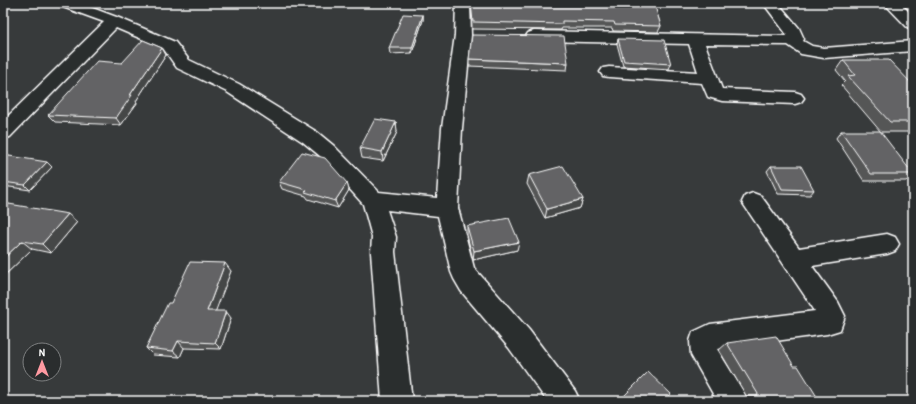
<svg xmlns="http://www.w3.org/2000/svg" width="916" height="404" font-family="'Patrick Hand',sans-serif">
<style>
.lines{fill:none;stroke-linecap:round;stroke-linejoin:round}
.minor-casing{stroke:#fff;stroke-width:3}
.minor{fill:#2a2d2e;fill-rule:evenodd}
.wall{fill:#555657;stroke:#fff}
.shaded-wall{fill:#454647;stroke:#fff}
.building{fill:#636465;stroke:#fff}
</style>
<rect width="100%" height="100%" fill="#373a3b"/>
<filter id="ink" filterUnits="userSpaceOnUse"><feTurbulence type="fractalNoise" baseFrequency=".025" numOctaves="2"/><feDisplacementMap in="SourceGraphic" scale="8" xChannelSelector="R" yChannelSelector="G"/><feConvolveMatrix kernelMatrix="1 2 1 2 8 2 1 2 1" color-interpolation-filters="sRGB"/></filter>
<g filter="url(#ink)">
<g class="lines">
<defs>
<g id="minor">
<polygon points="58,3 79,3 119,18 175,42 189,60 239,84 317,132 334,146 379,192 437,198 442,128 455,35 456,3 470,3 471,35 462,128 458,208 474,268 529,330 575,391 580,401 547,401 509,348 461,291 454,279 451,272 438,216 387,210 396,237 395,252 412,401 382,401 371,252 372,237 363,204 320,156 303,142 227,92 177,68 163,48 116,28 10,137 3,139 3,121 104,22 60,6"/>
<polygon points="763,3 778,3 799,28 804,39 803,41 812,46 824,48 913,41 913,51 824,58 801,54 788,45 705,44 722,89 795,92 801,94 804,98 801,102 795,104 722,101 708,97 702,83 609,77 603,76 600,72 603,68 609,67 698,72 689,44 534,41 528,39 526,36 528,33 534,31 787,36 785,32"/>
<polygon points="884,3 900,3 913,16 913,29 907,27"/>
<polygon points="753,193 761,196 799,248 887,234 895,237 899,244 895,251 887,254 812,266 838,302 845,316 840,330 827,334 717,349 743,391 748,401 717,401 691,355 690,341 693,332 710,324 815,311 742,202 745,196"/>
</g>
</defs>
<use href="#minor" class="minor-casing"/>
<use href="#minor" class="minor"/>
</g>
<g class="wall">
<polygon points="471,3 654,3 661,26 658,32 613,31 612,28 562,28 561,30 472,29"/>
<polygon points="423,15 423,20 412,53 390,54 389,48"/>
<polygon points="618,39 671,64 669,69 623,66 617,44"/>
<polygon points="166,55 136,101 137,103 121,125 55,122 48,115 122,63"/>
<polygon points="469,59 568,63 567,70 469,66"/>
<polygon points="843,60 913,85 913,132 881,132 841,85 845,81 836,70"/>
<polygon points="396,122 397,132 383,161 362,158 360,148"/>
<polygon points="841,131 913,174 906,181 864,181 836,138"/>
<polygon points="3,155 52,167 30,190 3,186"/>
<polygon points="771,166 814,190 810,195 778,194 767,171"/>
<polygon points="529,175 583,199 580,208 545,218 527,184"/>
<polygon points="279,182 347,183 349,190 338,208 308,199 306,196 282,189"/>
<polygon points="3,203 77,222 51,253 32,249 3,277"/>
<polygon points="467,226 517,250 473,260 467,235"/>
<polygon points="231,271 215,311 231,318 221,349 184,348 180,357 153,355 146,348 171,303"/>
<polygon points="727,343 794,366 819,400 817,401 741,401 747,397 719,350"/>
</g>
<g class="shaded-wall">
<polygon points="423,15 423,20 412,53 412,48"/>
<polygon points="162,48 166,55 136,101 137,103 121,125 116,118 130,95"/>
<polygon points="396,122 397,132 383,161 382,152"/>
<polygon points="47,162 52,167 30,190 25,185"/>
<polygon points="347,183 349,190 338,208 335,201"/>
<polygon points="583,199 580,208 545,218 547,209"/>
<polygon points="68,214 77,222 51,253 42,244"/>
<polygon points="22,241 32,249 3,277 3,259"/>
<polygon points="519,242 517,250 473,260 474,251"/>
<polygon points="225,263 231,271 213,318 207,311"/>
<polygon points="226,311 231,318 221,349 215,343"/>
<polygon points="178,341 184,348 180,357 173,351"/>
</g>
<g class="building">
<polygon points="471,3 654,3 661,26 615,25 614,22 562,21 562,24 473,22"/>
<polygon points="403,14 423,15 412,48 389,48"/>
<polygon points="472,35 564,36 568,63 469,59"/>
<polygon points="618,39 664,40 671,64 624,61"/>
<polygon points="143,40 162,48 130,95 132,95 116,118 48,115 97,61 122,63"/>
<polygon points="843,60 889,60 913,85 913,122 890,122 848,76 855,75"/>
<polygon points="375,119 396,122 382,152 360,148"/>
<polygon points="841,131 880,131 913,174 871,174"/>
<polygon points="302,152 325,158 347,183 335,201 305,192 307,190 279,182"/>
<polygon points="3,155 47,162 25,185 3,182"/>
<polygon points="563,166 583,199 547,209 529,175"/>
<polygon points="771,166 801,166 814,190 782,189"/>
<polygon points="3,203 68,214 42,244 22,241 3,259"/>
<polygon points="509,218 519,242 474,251 467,226"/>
<polygon points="190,262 225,263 207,311 226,311 215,343 178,341 173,351 146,348 168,303 171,303"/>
<polygon points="776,336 794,366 798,366 819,400 813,401 750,401 747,396 757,396 758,394 727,343"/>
<polygon points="648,372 671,394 665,401 622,401 621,399"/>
</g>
</g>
<rect width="916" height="404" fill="none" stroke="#2a2d2e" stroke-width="16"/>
<rect x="8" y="8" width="900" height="388" fill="none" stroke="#fff" stroke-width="1.5" filter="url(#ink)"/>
<g transform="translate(42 362)"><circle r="19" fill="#2a2d2e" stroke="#7f8182"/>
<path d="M0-3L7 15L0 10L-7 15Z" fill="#ff9aa2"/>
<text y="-6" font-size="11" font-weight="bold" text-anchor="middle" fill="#ffffff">N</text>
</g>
</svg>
